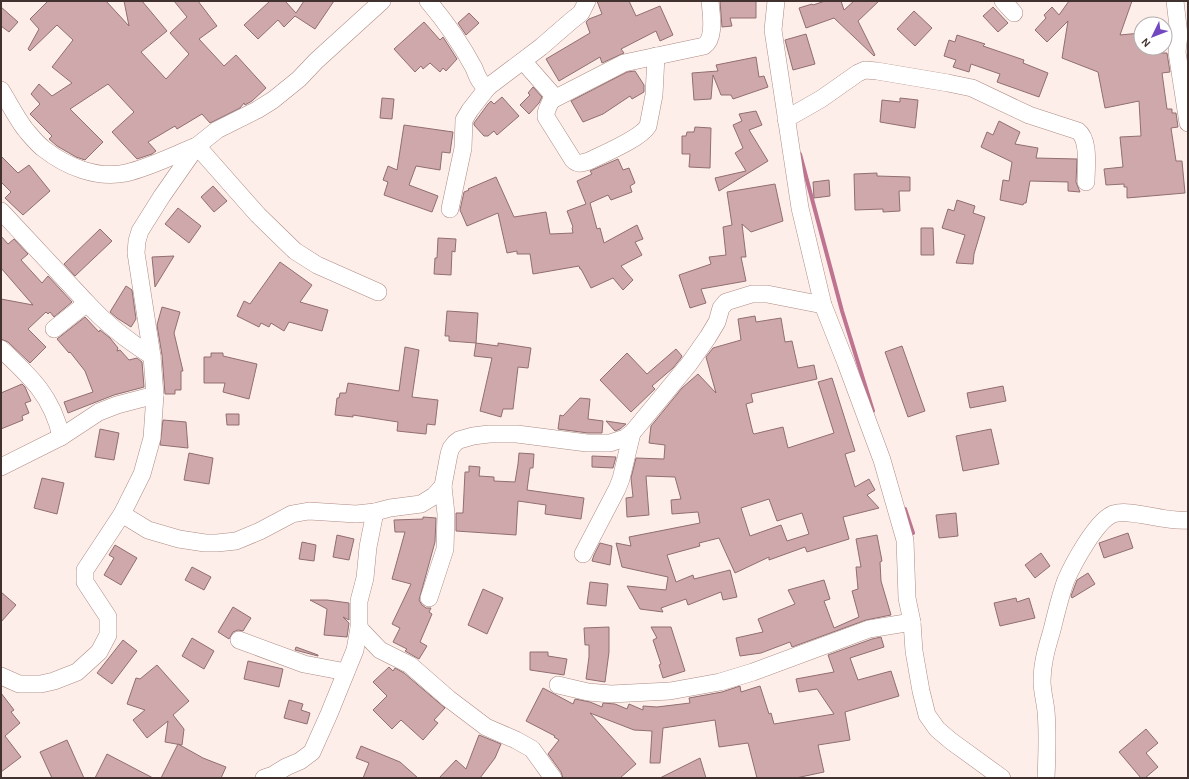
<svg xmlns="http://www.w3.org/2000/svg" width="1189" height="779" font-family="Karla,sans-serif">
<style>
.lines{fill:none;stroke-linecap:round;stroke-linejoin:round}
.stream{stroke:#be7491;stroke-width:4}
.building{fill:#cea8ab;stroke:#916e71;fill-rule:evenodd}
.minor-casing{stroke:#ae8b83;stroke-width:18}
.minor{stroke:#fff;stroke-width:17}
</style>
<rect width="100%" height="100%" fill="#feeeea"/>
<g class="lines">
<g class="stream">
<polyline points="800,154 842,311 873,411"/>
<polyline points="905,509 913,533"/>
</g>
</g>
<g class="building">
<polygon points="48,1 106,1 129,26 124,1 142,1 167,31 141,52 166,79 189,54 170,33 187,17 174,1 198,1 217,26 199,39 224,66 236,55 266,88 252,101 245,105 244,103 240,108 210,123 202,114 177,129 175,126 148,142 156,151 152,154 137,159 112,132 134,112 108,84 70,109 103,142 85,160 76,157 57,146 49,139 52,136 30,114 40,104 31,94 39,84 52,96 72,83 52,67 73,40 57,25 30,51 28,49 39,29 30,19"/>
<polygon points="270,1 285,1 296,13 304,1 334,1 315,29 295,16 284,27 278,20 258,39 244,25"/>
<polygon points="597,1 629,1 636,16 660,6 673,35 660,41 656,31 621,49 624,53 602,63 600,57 559,81 546,59 590,33 586,22 589,19 602,14"/>
<polygon points="720,1 756,1 756,18 730,18 732,26 722,27"/>
<polygon points="825,1 841,1 844,10 854,1 879,1 858,21 875,55 874,56 834,18 806,28 799,8 812,4 813,5"/>
<polygon points="1069,1 1132,1 1120,35 1141,33 1141,48 1161,48 1161,53 1167,53 1170,72 1162,73 1167,109 1172,109 1172,113 1176,113 1178,127 1171,128 1176,161 1182,161 1185,193 1127,198 1127,187 1124,187 1124,184 1106,185 1104,169 1123,167 1120,137 1141,136 1139,101 1105,108 1098,72 1062,58 1068,21 1047,42 1035,30 1046,18 1044,15 1052,7 1059,15"/>
<polygon points="1,7 18,22 9,32 1,26"/>
<polygon points="993,7 1008,23 998,32 983,16"/>
<polygon points="914,11 932,28 915,46 897,29"/>
<polygon points="469,13 479,23 466,35 458,23"/>
<polygon points="424,22 440,40 443,37 457,59 446,71 443,68 440,72 430,63 423,69 421,66 415,72 394,49"/>
<polygon points="806,34 815,64 793,70 785,40"/>
<polygon points="957,35 985,44 983,46 1024,60 1023,63 1048,73 1039,97 997,82 1000,74 971,64 969,72 953,67 956,60 944,56 949,40 955,42"/>
<polygon points="756,57 759,77 764,76 768,87 733,99 731,95 721,95 713,75 711,99 694,100 692,73 718,71 716,65"/>
<polygon points="635,71 644,85 644,92 632,99 630,96 603,114 583,122 571,101 627,72"/>
<polygon points="533,87 542,97 539,103 529,114 520,105 530,95 528,93"/>
<polygon points="502,97 519,116 497,135 494,131 488,136 484,136 474,125 474,123 488,104 491,101 494,104"/>
<polygon points="382,98 394,99 392,119 380,118"/>
<polygon points="900,98 918,100 915,128 880,122 882,100 900,102"/>
<polygon points="756,111 762,125 749,130 768,161 719,191 715,178 746,171 735,153 743,148 733,125 742,121 739,114"/>
<polygon points="999,121 1020,132 1015,144 1038,148 1036,158 1077,159 1076,182 1080,192 1068,191 1068,182 1030,181 1026,203 1024,203 1023,205 1000,200 1003,180 1009,181 1012,162 981,147 987,132 993,135"/>
<polygon points="404,125 453,132 450,153 442,152 440,170 416,166 409,185 438,196 432,212 384,195 388,182 383,180 388,166 397,170"/>
<polygon points="695,127 711,128 710,168 689,167 690,154 682,154 682,136 686,136 687,132 694,132"/>
<polygon points="1,156 18,173 29,165 50,191 23,215 5,198 11,192 1,182"/>
<polygon points="618,159 623,170 629,168 635,183 630,186 632,192 611,200 608,195 590,203 597,229 600,228 604,243 637,225 643,239 635,242 642,255 621,266 633,280 623,290 613,278 591,288 581,269 580,269 579,266 533,274 530,254 517,254 517,251 507,253 498,213 467,226 460,210 464,192 469,190 468,189 496,177 514,217 546,212 550,234 573,233 572,228 573,227 567,211 586,204 577,181 592,174 590,171"/>
<polygon points="877,173 877,176 910,177 910,191 899,191 900,211 883,212 883,209 855,210 854,174"/>
<polygon points="829,180 830,196 814,198 813,182"/>
<polygon points="775,184 783,221 751,232 742,224 746,257 741,257 746,281 701,289 706,303 690,308 679,275 711,264 709,257 726,255 723,227 732,225 727,192"/>
<polygon points="213,186 227,201 214,212 201,197"/>
<polygon points="957,200 975,206 973,213 985,217 974,254 973,264 956,263 965,235 942,228 948,209 954,211"/>
<polygon points="178,208 201,226 189,243 165,224"/>
<polygon points="921,228 933,228 934,255 921,255"/>
<polygon points="100,229 112,241 75,276 64,264"/>
<polygon points="1,236 8,244 14,239 28,254 21,260 42,283 48,276 72,302 54,317 50,312 48,314 46,312 28,329 46,347 30,363 8,342 1,339 1,299 33,305 1,268"/>
<polygon points="438,238 456,239 455,252 452,251 451,275 434,274 435,258 437,258"/>
<polygon points="174,256 155,287 152,257"/>
<polygon points="280,262 312,285 300,302 328,310 322,331 289,322 284,331 271,323 269,327 261,323 259,327 237,316 244,301 250,304"/>
<polygon points="126,286 132,290 136,319 131,327 117,318 110,312"/>
<polygon points="162,307 180,312 174,333 183,371 181,371 181,390 175,390 175,394 165,394 162,355 157,325"/>
<polygon points="447,311 478,313 476,343 498,346 498,343 531,348 528,368 518,367 513,409 503,409 501,417 480,411 492,358 474,356 476,343 449,341 449,336 445,336"/>
<path d="M 755,316 L 756,322 L 781,318 L 785,342 L 792,341 L 798,368 L 814,365 L 817,379 L 751,394 L 753,402 L 746,404 L 753,433 L 754,434 L 783,427 L 788,448 L 834,433 L 818,382 L 832,378 L 855,451 L 845,454 L 855,487 L 869,479 L 875,490 L 867,495 L 879,508 L 843,517 L 849,539 L 807,552 L 805,547 L 769,560 L 769,557 L 735,573 L 719,538 L 699,543 L 700,546 L 667,555 L 676,582 L 693,575 L 694,579 L 730,570 L 737,597 L 723,600 L 721,592 L 688,605 L 686,599 L 661,608 L 663,612 L 640,609 L 627,586 L 666,590 L 668,577 L 622,567 L 616,543 L 631,546 L 629,537 L 700,523 L 698,512 L 672,514 L 671,500 L 681,499 L 675,477 L 646,476 L 649,515 L 627,517 L 626,498 L 633,497 L 631,478 L 636,458 L 664,459 L 665,445 L 649,443 L 651,426 L 682,388 L 698,374 L 716,393 L 706,357 L 713,348 L 741,340 L 738,319 ZM 769,499 L 777,521 L 802,513 L 809,534 L 787,541 L 781,525 L 750,536 L 741,508 Z"/>
<polygon points="85,317 99,332 100,330 110,338 118,348 117,351 120,350 129,360 137,358 142,362 144,387 114,395 68,413 64,402 93,392 85,371 70,352 69,353 57,339"/>
<polygon points="902,346 925,411 908,417 885,352"/>
<polygon points="405,347 419,350 412,397 438,400 435,425 427,424 426,434 397,431 398,422 353,415 353,417 335,415 337,398 339,398 340,393 346,393 348,383 399,391"/>
<polygon points="676,349 682,356 681,358 673,368 652,386 655,389 631,412 600,380 627,353 647,374"/>
<polygon points="211,353 223,353 223,356 257,364 249,399 223,392 225,383 204,383 204,357 211,357"/>
<polygon points="22,384 25,387 31,401 25,403 29,413 22,416 23,420 1,429 1,393"/>
<polygon points="1003,386 1006,401 970,408 967,393"/>
<polygon points="580,398 590,399 588,419 603,421 602,433 588,433 558,429 560,415 563,416"/>
<polygon points="226,414 239,414 239,425 227,425"/>
<polygon points="163,420 186,422 188,448 160,445"/>
<polygon points="606,421 626,424 620,429 615,431"/>
<polygon points="100,429 119,433 114,460 95,457"/>
<polygon points="991,429 999,464 963,471 956,436"/>
<polygon points="189,453 213,458 209,484 184,480"/>
<polygon points="519,453 534,454 533,468 530,468 527,490 584,498 581,519 545,514 546,505 518,501 516,535 456,531 456,513 463,513 465,472 469,472 469,466 480,467 479,476 494,477 494,481 515,482 518,464"/>
<polygon points="592,456 616,457 613,468 592,467"/>
<polygon points="42,478 64,483 57,514 34,508"/>
<polygon points="956,513 958,536 939,538 936,515"/>
<polygon points="423,517 436,518 435,542 419,600 422,605 426,608 431,608 429,612 432,614 420,642 427,646 419,659 405,651 407,649 393,642 400,628 392,624 411,584 392,579 405,532 395,532 394,520 423,519"/>
<polygon points="1128,533 1133,548 1104,558 1099,543"/>
<polygon points="337,535 354,539 349,560 333,557"/>
<polygon points="877,535 882,561 880,562 881,581 891,615 866,620 792,647 790,642 761,653 740,656 736,638 763,632 758,619 795,604 788,590 824,580 830,599 824,601 834,628 859,617 852,591 858,589 856,567 861,567 856,539"/>
<polygon points="302,542 316,545 314,561 299,559"/>
<polygon points="600,543 612,546 610,565 592,561 594,555"/>
<polygon points="115,545 137,558 121,585 104,575 114,558 109,555"/>
<polygon points="1041,553 1050,566 1035,578 1025,565"/>
<polygon points="192,567 211,577 204,590 185,580"/>
<polygon points="1088,573 1095,584 1072,598 1071,596 1077,580"/>
<polygon points="590,582 608,584 606,606 587,604"/>
<polygon points="483,589 503,598 487,634 468,625"/>
<polygon points="1,592 16,605 1,622"/>
<polygon points="1016,598 1017,602 1029,598 1035,618 1000,626 994,603"/>
<polygon points="310,600 327,600 349,603 349,620 343,617 349,623 347,637 324,635 327,609"/>
<polygon points="233,607 251,618 243,631 238,630 233,632 229,639 218,632"/>
<polygon points="609,627 609,652 605,682 586,679 589,657 589,645 585,645 584,628"/>
<polygon points="651,627 671,627 685,671 663,678 659,665 661,664 653,640 657,638"/>
<polygon points="881,637 884,647 850,658 858,680 891,671 899,696 845,712 850,740 818,745 824,772 796,778 757,778 748,743 719,747 715,720 663,728 660,763 650,763 652,731 634,730 590,713 636,764 620,778 563,778 561,772 548,754 559,740 554,737 555,736 526,721 543,688 573,704 575,699 590,702 602,707 603,703 615,704 627,709 629,704 643,710 643,706 657,707 690,703 689,698 722,692 740,686 741,692 760,686 769,714 771,713 774,724 834,714 817,689 799,692 796,679 834,672 828,655 872,639"/>
<polygon points="192,638 214,651 204,669 182,656"/>
<polygon points="123,640 137,651 112,684 97,673"/>
<polygon points="296,647 318,655 318,656 295,650"/>
<polygon points="530,652 548,652 548,656 567,659 564,675 530,670"/>
<polygon points="248,661 283,669 279,687 244,679"/>
<polygon points="157,665 189,701 173,715 184,729 182,745 165,742 168,721 147,738 133,720 145,710 127,704 136,678 140,679"/>
<polygon points="389,667 393,671 395,668 404,673 445,708 434,720 438,723 423,740 401,720 392,729 373,710 387,696 373,682"/>
<polygon points="1,693 14,710 11,712 20,723 5,736 21,757 1,772"/>
<polygon points="289,700 303,704 301,710 310,713 307,724 284,718"/>
<polygon points="1146,729 1158,743 1146,753 1158,767 1145,778 1141,778 1119,752"/>
<polygon points="479,735 501,744 495,758 480,778 439,778 456,760 466,769"/>
<polygon points="67,740 75,758 84,778 52,778 40,752"/>
<polygon points="178,744 203,758 226,767 221,778 161,778"/>
<polygon points="361,746 400,762 418,778 363,778 369,763 356,758"/>
<polygon points="107,754 153,778 95,778"/>
<polygon points="700,758 706,778 660,778"/>
</g>
<g class="lines">
<defs>
<g id="minor">
<path d="M 428,1 C 446,22 461,44 474,68 C 477,76 480,85 488,87 L 541,47 L 571,21 L 581,13 L 587,1"/>
<polyline points="776,1 773,30 800,208 823,305 846,363 882,460 905,540 907,598 912,622 914,651 921,691 927,715 937,729 951,741 1002,778"/>
<polyline points="1003,1 1014,13"/>
<polyline points="1175,1 1179,35 1177,52 1188,123"/>
<path d="M 523,61 L 552,94 C 553,103 545,107 546,117 L 573,160 C 578,165 582,163 589,161 C 603,154 640,139 648,126 L 654,95 L 656,56"/>
<path d="M 1,90 C 9,103 16,117 25,129 C 31,136 37,144 44,149 C 67,167 97,179 126,173 C 151,167 174,155 197,146 L 258,215 L 295,251 L 317,265 L 378,292"/>
<path d="M 552,100 L 624,63 L 704,46 C 716,38 711,13 710,1"/>
<path d="M 786,119 L 821,99 L 858,73 L 865,70 L 877,71 L 948,83 L 972,88 L 1029,115 L 1078,131 C 1090,140 1086,168 1086,182"/>
<polyline points="450,209 463,148 464,120 470,110 488,87"/>
<polyline points="1,211 87,303"/>
<path d="M 54,329 L 87,303 C 106,324 128,341 152,356"/>
<path d="M 1,349 C 30,376 53,397 61,437"/>
<polyline points="1,467 61,437 99,412 117,405 155,395 152,356 136,253 137,241 140,231 162,196 197,146 217,130 257,110 273,100 299,79 316,61 382,1"/>
<polyline points="122,514 148,530 179,539 205,543 217,543 236,541 260,531 292,514 309,511 356,514 375,512 390,508 421,504 434,496 443,486"/>
<polyline points="583,554 617,489 621,479 632,433"/>
<polyline points="429,598 445,549 446,514 443,486 449,454 451,448 455,443 459,440 473,436 489,434 517,434 587,443 610,443 625,438 632,433 689,364 708,337 717,322 721,308 726,302 752,294 767,294 823,305"/>
<polyline points="359,628 380,650 410,665 449,699 486,727 516,740 532,749 553,778"/>
<polyline points="239,640 304,664 346,672"/>
<polyline points="1,676 19,684 41,684 54,681 77,672 99,652 108,635 108,617 85,582 85,570 122,514 142,474 152,438 155,395"/>
<polyline points="558,685 588,692 611,694 670,691 720,682 753,672 869,629 912,622"/>
<polyline points="264,778 273,775 286,767 300,761 312,752 329,714 355,650 359,628 359,601 365,578 368,547 375,512"/>
<path d="M 1046,778 C 1047,756 1048,733 1046,711 C 1045,701 1042,691 1042,681 C 1042,663 1047,647 1052,630 C 1056,614 1060,596 1066,580 C 1073,564 1096,521 1113,514 C 1131,508 1166,523 1188,520"/>
</g>
</defs>
<use href="#minor" class="minor-casing"/>
<use href="#minor" class="minor"/>
</g>
<rect width="1189" height="779" fill="none" stroke="#41322f" stroke-width="4"/>
<g transform="translate(1153 36) rotate(227)"><circle r="19" fill="#ffffff" stroke="#b3adac"/>
<path d="M0-3L7 15L0 10L-7 15Z" fill="#7247c0"/>
<text y="-6" font-size="11" font-weight="bold" text-anchor="middle" fill="#41322f">N</text>
</g>
</svg>
